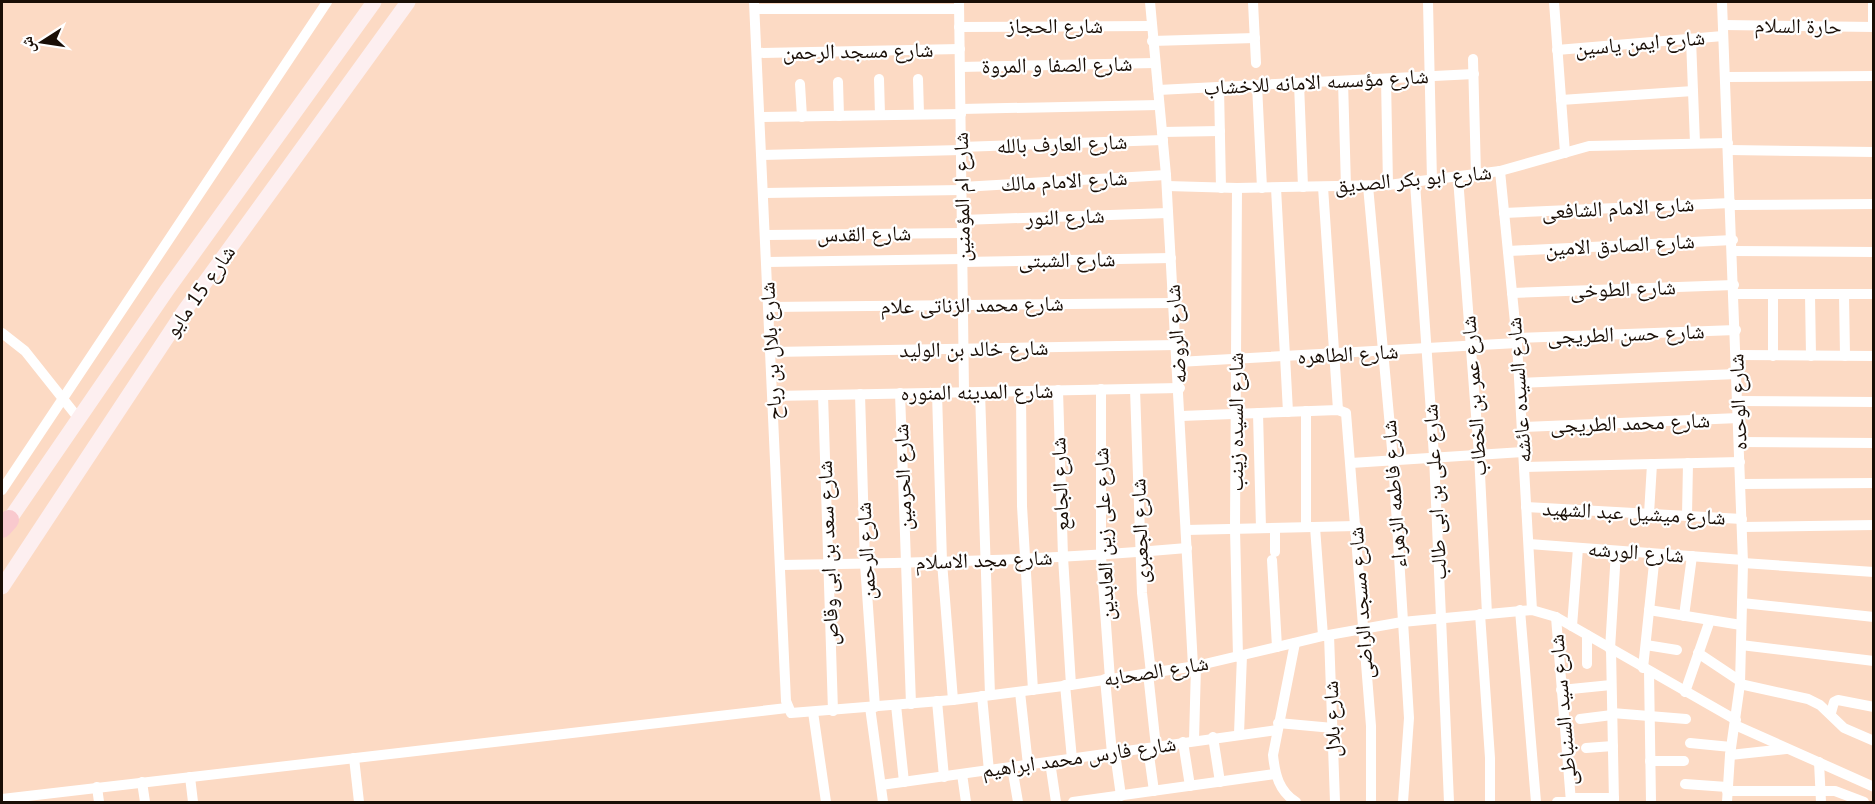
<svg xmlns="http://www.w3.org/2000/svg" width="1875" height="804" font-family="'PT Sans','Noto Naskh Arabic',sans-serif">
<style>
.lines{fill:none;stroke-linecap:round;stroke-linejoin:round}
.street{stroke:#fff;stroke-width:10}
.secondary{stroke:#fdeff0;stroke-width:15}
.highway{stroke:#f9c9ce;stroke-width:20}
.labels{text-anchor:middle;stroke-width:4.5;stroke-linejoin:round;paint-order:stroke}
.street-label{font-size:21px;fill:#190e06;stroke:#fff}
</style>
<rect width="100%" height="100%" fill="#fcdac4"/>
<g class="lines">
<g class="street">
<polyline points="754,2 786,701 791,713 953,700 1071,685 1196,666 1323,636 1402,622 1532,610 1556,617 1736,720"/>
<polyline points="959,2 964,392"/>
<polyline points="1150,2 1166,175 1193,666"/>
<polyline points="1253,2 1256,63"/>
<polyline points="1428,2 1432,181"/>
<polyline points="1554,2 1565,153"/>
<polyline points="1722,2 1743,563 1740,684 1730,755 1727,802"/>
<polyline points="1873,2 1873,27"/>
<polyline points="755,9 959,9"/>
<polyline points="1723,25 1874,27"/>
<polyline points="959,27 1151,26"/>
<polyline points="1691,39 1695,143"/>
<polyline points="1152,41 1255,38"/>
<polyline points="1557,50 1723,36"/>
<polyline points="757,53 960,49"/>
<polyline points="1473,59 1476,175"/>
<polyline points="960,67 1155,63"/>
<polyline points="1725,77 1874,76"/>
<polyline points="879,79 880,115"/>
<polyline points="918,79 919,114"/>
<polyline points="1386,79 1388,185"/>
<polyline points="1343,81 1346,187"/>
<polyline points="838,82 839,116"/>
<polyline points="1299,83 1303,187"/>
<polyline points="800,84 802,117"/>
<polyline points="1257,85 1262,188"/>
<polyline points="1219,87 1221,188"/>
<polyline points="1158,90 1474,74"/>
<polyline points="1561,100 1693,91"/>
<polyline points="961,109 1159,105"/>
<polyline points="760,117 961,114"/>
<polyline points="1162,132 1220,131"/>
<polyline points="961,147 1163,140"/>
<polyline points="1729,150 1874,152"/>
<polyline points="762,155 961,150"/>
<polyline points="1500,171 1517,343 1532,610"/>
<polyline points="1458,178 1479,454 1487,614"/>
<polyline points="1415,183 1434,456 1449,802"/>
<polyline points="1167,186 1237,188 1388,185 1500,171 1589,146 1728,143"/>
<polyline points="1368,186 1393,460 1409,718 1403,802"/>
<polyline points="962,187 1166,175"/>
<polyline points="1323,187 1338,410"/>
<polyline points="1237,188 1235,529 1238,657"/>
<polyline points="1276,188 1288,412"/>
<polyline points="764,193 962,190"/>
<polyline points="1731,205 1874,204"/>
<polyline points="1504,213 1731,203"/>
<polyline points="962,220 1168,213"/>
<polyline points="766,235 963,233"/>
<polyline points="1508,251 1733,240"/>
<polyline points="1733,251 1874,252"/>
<polyline points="767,262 963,259"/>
<polyline points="963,262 1171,258"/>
<polyline points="1512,293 1734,285"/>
<polyline points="1735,294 1874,294"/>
<polyline points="1810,294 1811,356"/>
<polyline points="1844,294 1845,356"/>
<polyline points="769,307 1174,303"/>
<polyline points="2,333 25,351 79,419"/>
<polyline points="1517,338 1736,330"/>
<polyline points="772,352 1177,345"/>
<polyline points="1737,355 1874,356"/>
<polyline points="1773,356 1773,294"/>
<polyline points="1178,362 1517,343"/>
<polyline points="1520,383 1737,374"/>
<polyline points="1101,389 1101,556 1110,679"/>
<polyline points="1135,389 1142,593 1151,673"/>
<polyline points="1058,390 1063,557 1071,685"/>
<polyline points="1021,391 1022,506 1033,690"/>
<polyline points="980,392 990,695"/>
<polyline points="900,393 911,704"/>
<polyline points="937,393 942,562 953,700"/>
<polyline points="860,394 865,564 875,707"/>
<polyline points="823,395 833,711"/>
<polyline points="774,396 1180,388"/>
<polyline points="1738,401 1874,402"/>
<polyline points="1306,411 1306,527"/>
<polyline points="1258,413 1261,528"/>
<polyline points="1181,416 1338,410 1346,413 1371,726 1371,802"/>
<polyline points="1522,427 1739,418"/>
<polyline points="1739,442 1874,443"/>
<polyline points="1351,463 1523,452"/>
<polyline points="1524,467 1740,462"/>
<polyline points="1741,484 1874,483"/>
<polyline points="2,490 327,2"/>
<polyline points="1526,507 1742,519"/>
<polyline points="1649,514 1652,464"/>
<polyline points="1687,516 1688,463"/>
<polyline points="1315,527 1323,636"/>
<polyline points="1742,527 1874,525"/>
<polyline points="1275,528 1275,552"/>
<polyline points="1186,530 1356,526"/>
<polyline points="1529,544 1743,560"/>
<polyline points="1272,560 1277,647"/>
<polyline points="1743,563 1874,572"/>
<path d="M 781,565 C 917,563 1052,560 1187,548"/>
<polyline points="1742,603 1874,617"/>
<polyline points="1520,610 1536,802"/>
<polyline points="1649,610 1741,625"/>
<polyline points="1480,614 1490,758 1490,802"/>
<polyline points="1684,616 1692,556"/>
<polyline points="1556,617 1571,802"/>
<polyline points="1572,626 1578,548"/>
<polyline points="1329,635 1335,802"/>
<polyline points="1587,635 1587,664"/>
<path d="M 1295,643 L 1273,755 C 1275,775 1279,791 1296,802"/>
<polyline points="1646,645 1677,650"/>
<polyline points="1741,645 1874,661"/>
<polyline points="1610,649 1616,551"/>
<polyline points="1611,649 1614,802"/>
<polyline points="1698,653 1740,681"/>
<polyline points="1643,668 1655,554"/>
<polyline points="1649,671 1651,802"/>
<polyline points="1148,673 1156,747"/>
<polyline points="1105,679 1112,753"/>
<polyline points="1740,684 1808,699 1820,705 1844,728 1874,741"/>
<polyline points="1065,685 1072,759"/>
<polyline points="1561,690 1611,685"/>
<polyline points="1020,692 1028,765"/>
<polyline points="1685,692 1710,620"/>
<polyline points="982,696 989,771"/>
<polyline points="937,701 944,777"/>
<polyline points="896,705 904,782"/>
<polyline points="870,707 883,802"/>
<polyline points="813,712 826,802"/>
<polyline points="1612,713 1686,719"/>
<polyline points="1831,713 1834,702 1838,700 1874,707"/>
<polyline points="1580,719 1612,715"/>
<polyline points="1278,723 1333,728"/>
<polyline points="1735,725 1874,787"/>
<polyline points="1239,734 1242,655"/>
<polyline points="1213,737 1220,782"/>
<polyline points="1194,740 1196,666"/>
<polyline points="1183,742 1190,786"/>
<polyline points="1690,743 1731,747"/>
<polyline points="1148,748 1154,791"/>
<polyline points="1586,748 1613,746"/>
<polyline points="1115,753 1121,796"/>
<polyline points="1730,755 1786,749"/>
<polyline points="354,758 359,802"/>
<polyline points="1650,761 1684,761"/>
<polyline points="1050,762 1056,802"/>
<polyline points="1819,762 1821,802"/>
<polyline points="1012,767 1018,802"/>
<polyline points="962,774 966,802"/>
<polyline points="190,777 193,802"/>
<polyline points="142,782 145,802"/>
<polyline points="1685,784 1727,787"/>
<polyline points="881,785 1277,730"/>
<polyline points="97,787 99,802"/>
<polyline points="1727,791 1835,791 1864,802"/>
<polyline points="1571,798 1614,798"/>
<polyline points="2,799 787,708"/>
<polyline points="1073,802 1275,774"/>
<polyline points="1557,802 1571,802"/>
</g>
<g class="secondary">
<polyline points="3,529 167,290 374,2"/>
<polyline points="2,587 185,310 408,2"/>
</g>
<polyline class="highway" points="2,528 9,520"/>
</g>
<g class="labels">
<g class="street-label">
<text x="1055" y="33">شارع الحجاز</text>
<text transform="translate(1798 26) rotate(1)" y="7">حارة السلام</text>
<text transform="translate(1640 43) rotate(-5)" y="7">شارع ايمن ياسين</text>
<text transform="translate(858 51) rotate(-1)" y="7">شارع مسجد الرحمن</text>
<text transform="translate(1057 65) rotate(-1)" y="7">شارع الصفا و المروة</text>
<text transform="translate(1316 82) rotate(-3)" y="7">شارع مؤسسه الامانه للاخشاب</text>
<text transform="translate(1062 144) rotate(-2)" y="7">شارع العارف بالله</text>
<text transform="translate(1413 179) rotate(-5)" y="7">شارع ابو بكر الصديق</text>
<text transform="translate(1064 181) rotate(-3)" y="7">شارع الامام مالك</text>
<text transform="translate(962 197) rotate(-91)" y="7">شارع ام المؤمنين</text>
<text transform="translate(1618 208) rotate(-3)" y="7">شارع الامام الشافعى</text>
<text transform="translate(1065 217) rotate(-2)" y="7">شارع النور</text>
<text transform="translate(864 234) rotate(-1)" y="7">شارع القدس</text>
<text transform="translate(1620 245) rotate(-3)" y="7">شارع الصادق الامين</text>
<text transform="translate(1067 260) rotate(-1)" y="7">شارع الشبتى</text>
<text transform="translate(1623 289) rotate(-2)" y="7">شارع الطوخى</text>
<text transform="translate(200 291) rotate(-55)" y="7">شارع 15 مايو</text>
<text transform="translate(972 305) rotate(-1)" y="7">شارع محمد الزناتى علام</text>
<text transform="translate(1176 334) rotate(-94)" y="7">شارع الروضه</text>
<text transform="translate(1626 334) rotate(-2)" y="7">شارع حسن الطريجى</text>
<text transform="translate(974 349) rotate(-1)" y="7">شارع خالد بن الوليد</text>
<text transform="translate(771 351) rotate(-93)" y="7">شارع بلال بن رباح</text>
<text transform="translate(1348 354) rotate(-3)" y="7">شارع الطاهره</text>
<text transform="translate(1519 390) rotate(-94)" y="7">شارع السيده عائشه</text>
<text transform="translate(977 392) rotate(-1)" y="7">شارع المدينه المنوره</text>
<text transform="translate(1474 396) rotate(-94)" y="7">شارع عمر بن الخطاب</text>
<text transform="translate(1738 402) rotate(-92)" y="7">شارع الوحده</text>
<text transform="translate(1236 422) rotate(-90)" y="7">شارع السيده زينب</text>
<text transform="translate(1630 423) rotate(-2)" y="7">شارع محمد الطريجى</text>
<text transform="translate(903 477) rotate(-92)" y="7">شارع الحرمين</text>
<text transform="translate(1060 484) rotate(-92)" y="7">شارع الجامع</text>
<text transform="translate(1435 492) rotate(-93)" y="7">شارع على بن ابى طالب</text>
<text transform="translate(1394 494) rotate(-94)" y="7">شارع فاطمه الزهراء</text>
<text transform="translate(1634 513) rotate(3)" y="7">شارع ميشيل عبد الشهيد</text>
<text transform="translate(1140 531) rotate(-92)" y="7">شارع الجعبرى</text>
<text transform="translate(1104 534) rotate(-92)" y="7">شارع على زين العابدين</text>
<text transform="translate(866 551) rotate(-93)" y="7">شارع الرحمن</text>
<text transform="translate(1636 552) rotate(4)" y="7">شارع الورشه</text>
<text transform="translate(828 553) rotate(-92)" y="7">شارع سعد بن ابى وقاص</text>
<text transform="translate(984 560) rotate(-2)" y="7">شارع مجد الاسلام</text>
<text transform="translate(1361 603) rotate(-94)" y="7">شارع مسجد الراضى</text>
<text transform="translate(1156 671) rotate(-9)" y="7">شارع الصحابه</text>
<text transform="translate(1563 710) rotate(-95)" y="7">شارع سيد السنباطى</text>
<text transform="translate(1332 719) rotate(-92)" y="7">شارع بلال</text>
<text transform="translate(1079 757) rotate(-8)" y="7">شارع فارس محمد ابراهيم</text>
</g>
</g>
<rect width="1875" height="804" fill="none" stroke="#190e06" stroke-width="6"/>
<g transform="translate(42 42) rotate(258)" stroke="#ffffff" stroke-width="4.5" paint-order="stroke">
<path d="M0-4.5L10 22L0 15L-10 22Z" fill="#190e06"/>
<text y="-9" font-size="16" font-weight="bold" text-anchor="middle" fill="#190e06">ش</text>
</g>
</svg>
